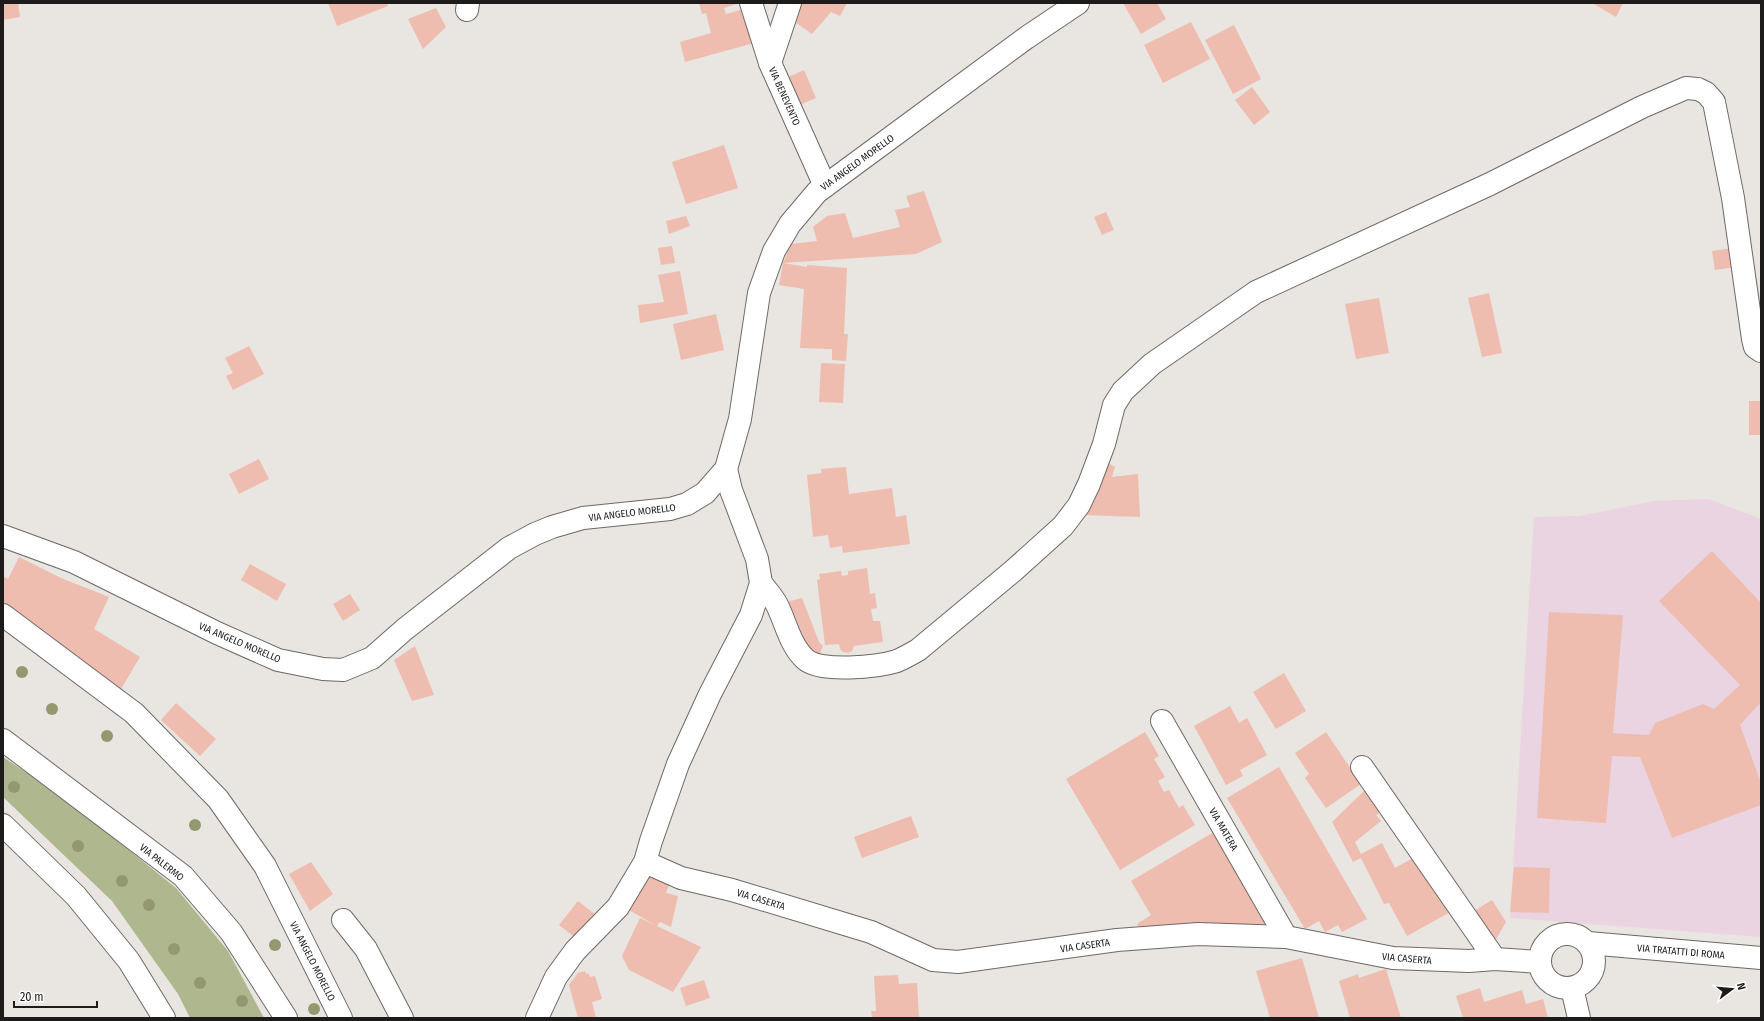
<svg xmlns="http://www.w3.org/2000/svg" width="1764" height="1021" font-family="'Fira Sans Condensed',sans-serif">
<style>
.education{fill:#ead4e2}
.green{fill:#aeb78e}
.building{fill:#eebdaf}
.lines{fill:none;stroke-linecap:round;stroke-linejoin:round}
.minor-casing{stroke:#6d6965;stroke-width:24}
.minor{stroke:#fff;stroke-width:22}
.tree{fill:#949871}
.labels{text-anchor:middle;stroke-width:3;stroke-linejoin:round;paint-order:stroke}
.street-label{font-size:10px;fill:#1e1c1b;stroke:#fff}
</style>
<rect width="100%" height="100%" fill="#e9e5e0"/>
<polygon class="education" points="1709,499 1761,519 1761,937 1510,918 1534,517 1580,516 1654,501"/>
<polygon class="green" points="3,757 64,798 176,888 228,951 264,1018 190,1018 178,994 112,901 3,797"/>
<g class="building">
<polygon points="3,3 18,3 20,17 3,20"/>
<polygon points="328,3 387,3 388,6 337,26"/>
<polygon points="699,3 740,3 724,8 726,14 744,9 754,43 685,62 680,42 711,33 706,13 702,14"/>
<polygon points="797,3 847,3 840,16 831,12 812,34 791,19"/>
<polygon points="1123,3 1157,3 1166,19 1141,34"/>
<polygon points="1592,3 1623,3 1616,17"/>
<polygon points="436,8 446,27 423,49 408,19"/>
<polygon points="1191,22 1210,59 1163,83 1144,45"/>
<polygon points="1234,25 1261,79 1233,94 1205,40"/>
<polygon points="804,70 816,98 795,107 784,79"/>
<polygon points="1252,87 1270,112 1254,125 1235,100"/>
<polygon points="724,145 738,188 686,204 672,162"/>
<polygon points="924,191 942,242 916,254 783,263 807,267 807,265 847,268 844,334 848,334 846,361 832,360 832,349 800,348 804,289 779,285 783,263 791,244 817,241 813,227 827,216 845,213 853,238 900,227 895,210 910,207 906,196"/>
<polygon points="1106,212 1114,230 1102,235 1094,217"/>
<polygon points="686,216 690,226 669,234 666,221"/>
<polygon points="672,246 675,263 661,265 658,248"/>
<polygon points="1733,248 1736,267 1715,270 1712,251"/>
<polygon points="680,271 688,314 640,323 638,305 664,302 658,275"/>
<polygon points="1489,293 1502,353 1482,357 1468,298"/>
<polygon points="1379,298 1389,353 1356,359 1345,304"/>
<polygon points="716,314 724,350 681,360 673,324"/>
<polygon points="249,346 264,374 233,390 226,376 233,373 225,358"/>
<polygon points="821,363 845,364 843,403 819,402"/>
<rect x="1749" y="401" width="12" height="34"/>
<polygon points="259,459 269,479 239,494 229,474"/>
<polygon points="1105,461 1115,467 1112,477 1138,474 1140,517 1082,515"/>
<polygon points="846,467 849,494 892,488 896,517 906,515 910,544 843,553 842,546 830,548 828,535 813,537 807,475 822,473 821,469"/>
<polygon points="1712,551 1761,603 1761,706 1759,704 1740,725 1761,783 1761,805 1672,838 1640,757 1612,756 1606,823 1537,818 1549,612 1623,615 1613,733 1649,735 1655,723 1703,704 1714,709 1740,685 1659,601"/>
<polygon points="19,557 61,578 109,597 94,629 140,657 121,689 20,613 3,603 3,576 8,579"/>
<polygon points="250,564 286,584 277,601 241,580"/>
<polygon points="867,568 870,594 875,593 877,608 871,609 873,621 880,621 883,642 854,646 852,651 848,653 843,652 840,649 839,644 825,645 817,580 820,579 819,574 841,571 842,576 848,575 848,571"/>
<polygon points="350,594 360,610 343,621 333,604"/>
<polygon points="802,598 819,642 823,646 817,660 805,650 783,603"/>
<polygon points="415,646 434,695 412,701 394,660"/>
<polygon points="1284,673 1306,711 1276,729 1253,692"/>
<polygon points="176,703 216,739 200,756 161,720"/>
<polygon points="1230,706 1239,723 1247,718 1267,755 1240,770 1243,776 1226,785 1194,726"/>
<polygon points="1145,732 1159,756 1154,759 1165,777 1158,781 1164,792 1169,790 1179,808 1183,805 1195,825 1120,870 1066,779"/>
<polygon points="1326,732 1361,784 1326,808 1305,778 1309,774 1295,753"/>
<polygon points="1279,767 1367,919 1342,932 1338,925 1325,932 1319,921 1305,929 1227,798"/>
<polygon points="1367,788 1383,810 1376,815 1381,821 1355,842 1361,854 1382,843 1395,868 1415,857 1454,910 1407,936 1389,903 1384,904 1361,858 1353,862 1332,822"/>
<polygon points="911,816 919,837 862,858 854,837"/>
<polygon points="1214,832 1268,924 1142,932 1137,924 1151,915 1131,881"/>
<polygon points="311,862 333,894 310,911 289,874"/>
<polygon points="1514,867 1550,868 1549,913 1510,912"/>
<polygon points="645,876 670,882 666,893 678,896 671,927 660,922 657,926 701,947 673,992 629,970 622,956 640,918 655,925 629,910"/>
<polygon points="1492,900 1506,922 1495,941 1474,911"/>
<polygon points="578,901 596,915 577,939 559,925"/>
<polygon points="1302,958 1319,1018 1270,1018 1256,971"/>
<polygon points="1386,969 1401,1018 1350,1018 1339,981 1358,974 1359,978"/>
<polygon points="585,971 586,974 588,973 590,977 595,976 602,999 592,1002 596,1018 578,1018 569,985 578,973"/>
<polygon points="898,975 899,984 917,983 919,1018 872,1018 871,1011 876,1011 874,976"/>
<polygon points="704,980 710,998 686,1006 680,988"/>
<polygon points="1480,988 1484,1002 1522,990 1526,1004 1543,999 1548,1018 1463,1018 1456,996"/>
</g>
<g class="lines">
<defs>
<g id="minor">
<polyline points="751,3 770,63"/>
<polyline points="790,3 770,63 825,186"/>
<polyline points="467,10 468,3"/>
<polyline points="3,536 74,562 217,633 278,660 323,669 343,670 372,658 405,629 509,548 535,534 552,527 583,518 670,509 687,504 705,493 726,469 740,419 759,293 774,251 790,224 817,192 1026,38 1078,3"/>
<path d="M 761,583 C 766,590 773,597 777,605 C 786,623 790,645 805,659 C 820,673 878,667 897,661 C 904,658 911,654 918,650 L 1013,571 L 1063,526 L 1079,505 L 1089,484 L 1104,444 L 1114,405 L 1123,391 L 1152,364 L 1256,292 L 1490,184 L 1642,107 L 1686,88 L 1698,89 L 1706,93 L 1714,102 L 1733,198 L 1753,339 L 1755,347 L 1761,351"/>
<polyline points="3,615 134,713 218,799 265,866 341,1018"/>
<polyline points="1162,721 1286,937"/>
<polyline points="3,740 183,876 231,932 286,1018"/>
<polyline points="1362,767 1495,959"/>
<polyline points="3,825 76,896 129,961 164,1018"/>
<polyline points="645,862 681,878 732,890 871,932 933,960 958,962 1117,940 1198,934 1286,937 1393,958 1469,961 1495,959 1540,962"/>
<polyline points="343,920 366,949 402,1018"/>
<circle cx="1567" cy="961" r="27"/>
<polyline points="1588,943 1761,958"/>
<polyline points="1572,988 1579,1018"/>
<polyline points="537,1018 556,977 575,951 618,907 645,862 651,841 678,764 710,694 751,615 761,583 757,559 731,490 726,469"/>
</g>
</defs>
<use href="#minor" class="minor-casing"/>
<use href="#minor" class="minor"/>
</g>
<g class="tree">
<circle cx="22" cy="672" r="6"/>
<circle cx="52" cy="709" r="6"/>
<circle cx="107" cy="736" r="6"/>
<circle cx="14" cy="787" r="6"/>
<circle cx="195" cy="825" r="6"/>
<circle cx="78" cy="846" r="6"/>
<circle cx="122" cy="881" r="6"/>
<circle cx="149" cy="905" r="6"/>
<circle cx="275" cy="945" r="6"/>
<circle cx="174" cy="949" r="6"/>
<circle cx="200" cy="983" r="6"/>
<circle cx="242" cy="1001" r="6"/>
<circle cx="314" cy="1009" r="6"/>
</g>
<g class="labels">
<g class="street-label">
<text transform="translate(785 96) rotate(66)" y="4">VIA BENEVENTO</text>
<text transform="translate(857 162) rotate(-36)" y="4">VIA ANGELO MORELLO</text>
<text transform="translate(632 512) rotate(-7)" y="4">VIA ANGELO MORELLO</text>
<text transform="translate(240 642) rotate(23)" y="4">VIA ANGELO MORELLO</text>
<text transform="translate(1224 829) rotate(60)" y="4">VIA MATERA</text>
<text transform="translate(162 862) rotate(38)" y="4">VIA PALERMO</text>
<text transform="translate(761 899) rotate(17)" y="4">VIA CASERTA</text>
<text transform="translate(1085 945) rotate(-8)" y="4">VIA CASERTA</text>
<text transform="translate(1681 951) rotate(5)" y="4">VIA TRATATTI DI ROMA</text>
<text transform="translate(1407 958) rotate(5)" y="4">VIA CASERTA</text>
<text transform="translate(313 961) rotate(63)" y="4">VIA ANGELO MORELLO</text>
</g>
</g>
<rect width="1764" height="1021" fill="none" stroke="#1e1c1b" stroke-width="8"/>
<g transform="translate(1732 989) rotate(74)" stroke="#ffffff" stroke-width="3" paint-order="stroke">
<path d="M0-3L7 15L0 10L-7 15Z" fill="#1e1c1b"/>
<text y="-6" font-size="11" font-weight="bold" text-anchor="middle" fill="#1e1c1b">N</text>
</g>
<path d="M14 1001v6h83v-6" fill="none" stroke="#1e1c1b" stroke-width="2"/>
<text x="20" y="1001" font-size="12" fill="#1e1c1b" stroke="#ffffff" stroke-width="3" paint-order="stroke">20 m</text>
</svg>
